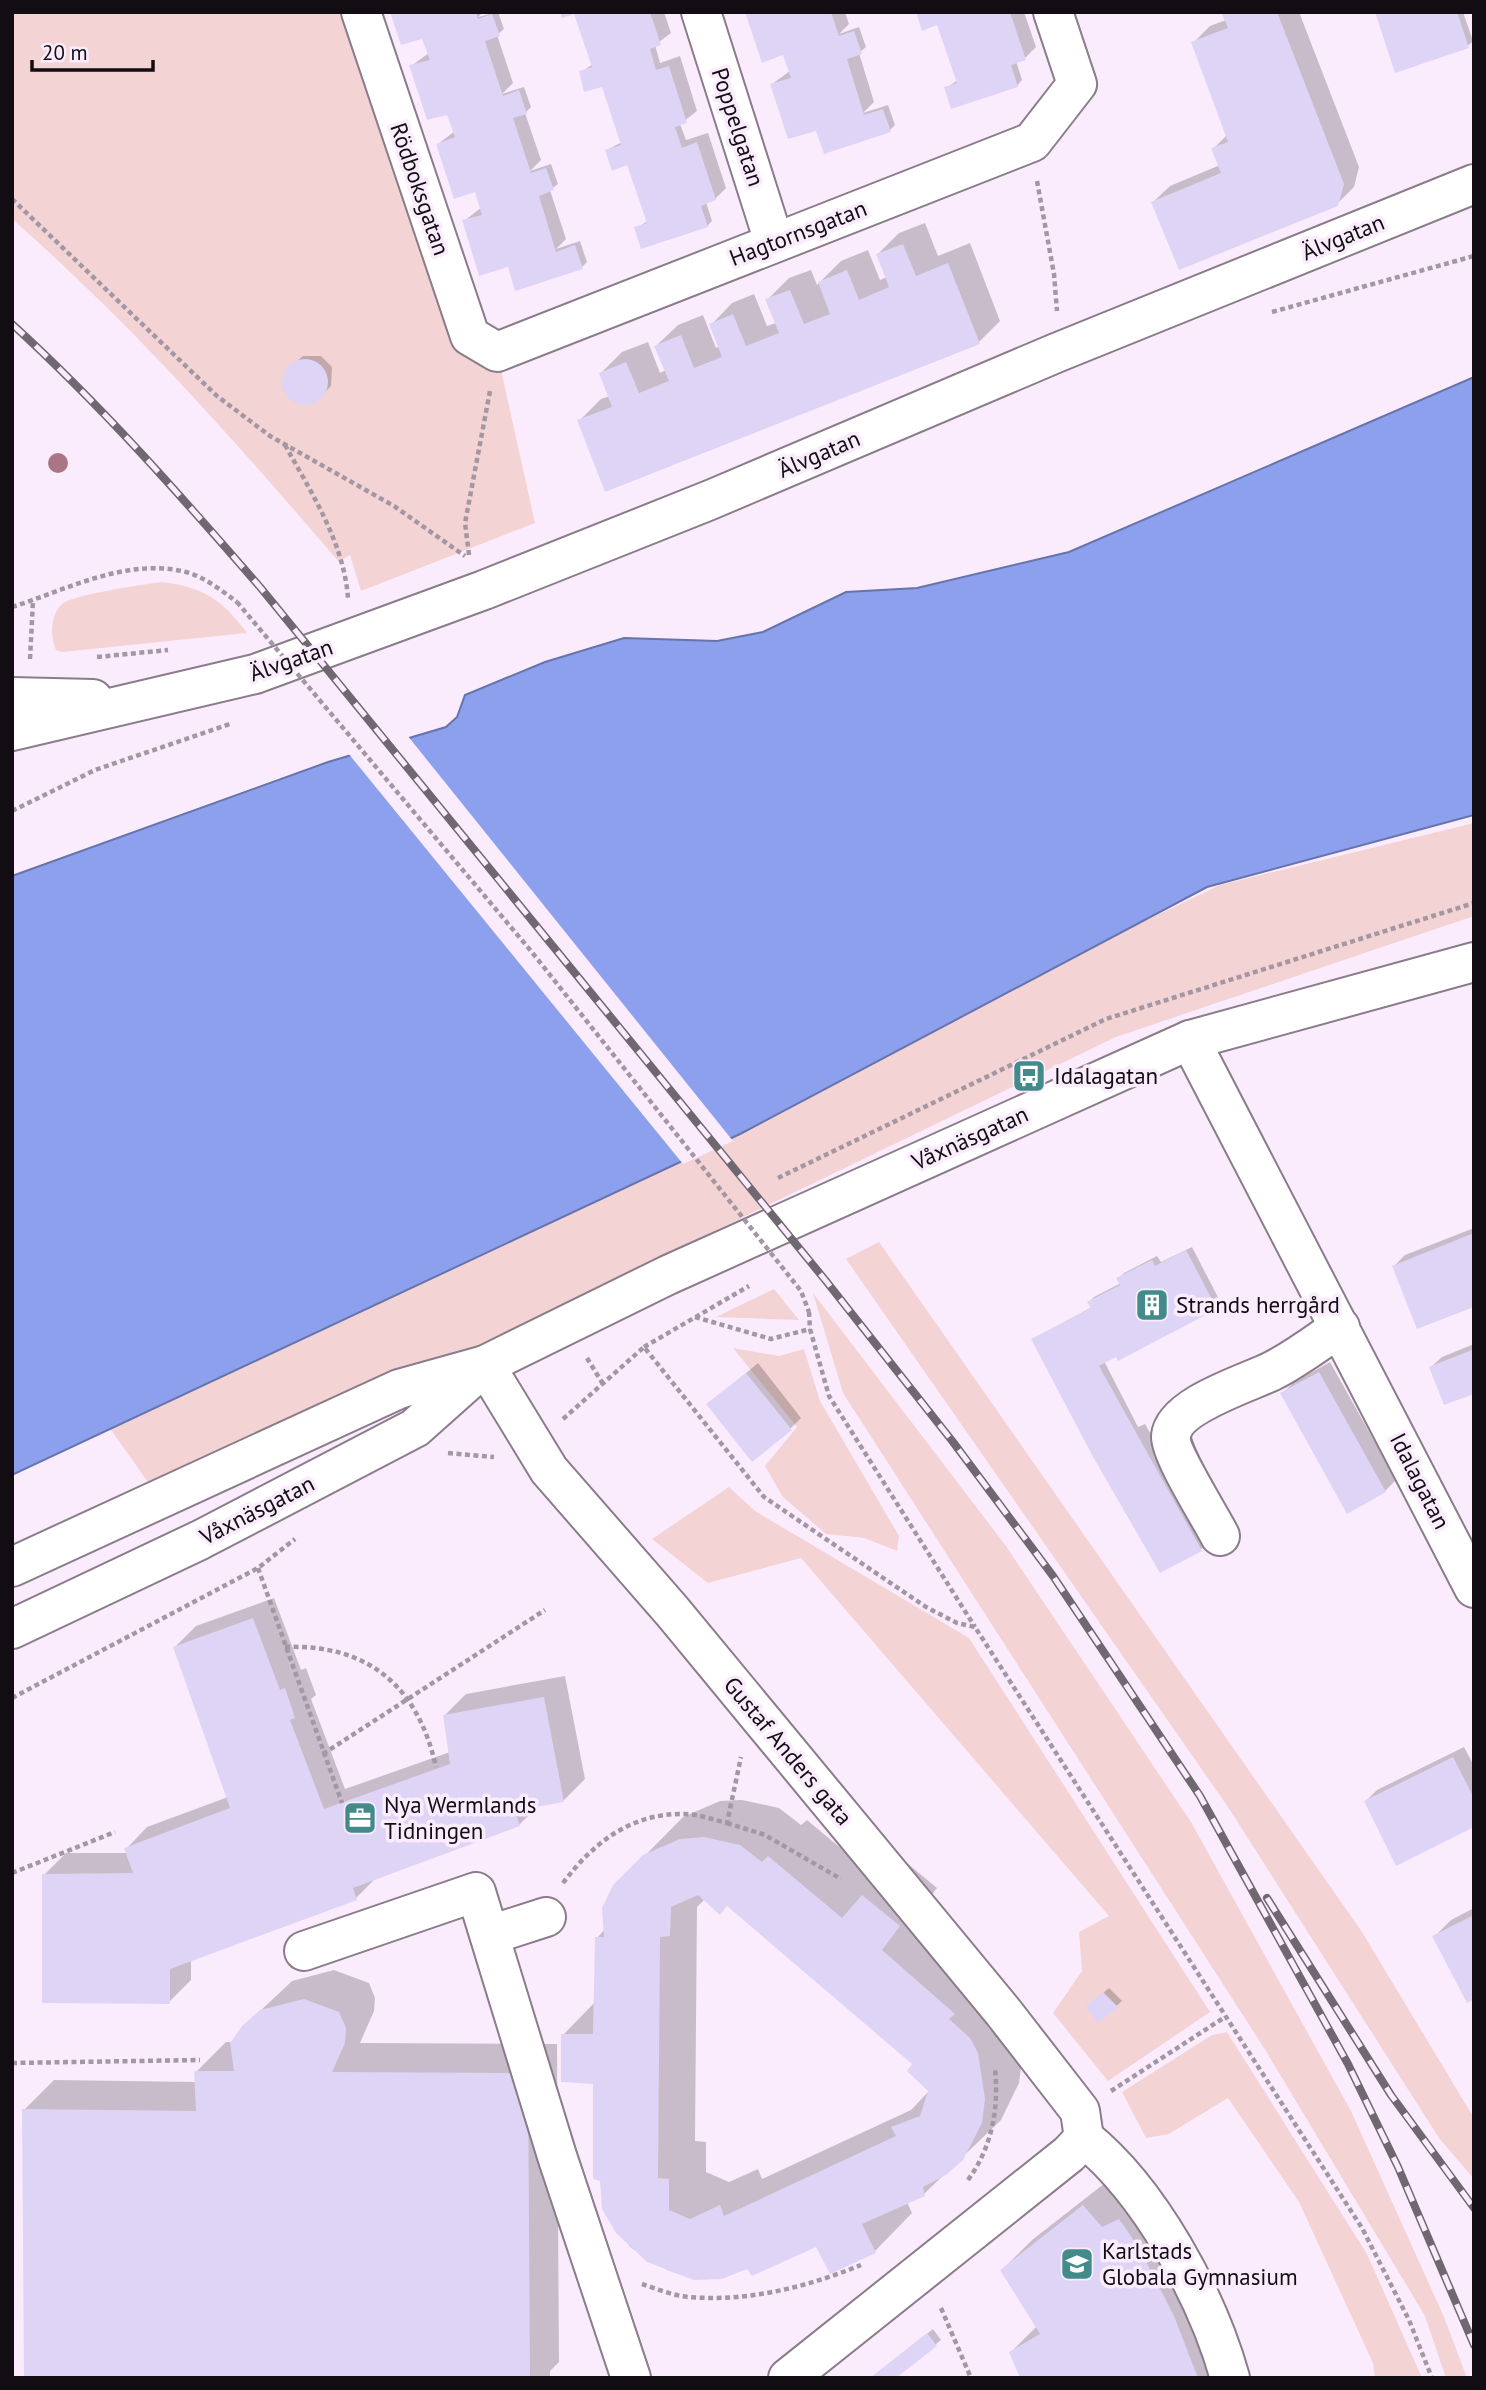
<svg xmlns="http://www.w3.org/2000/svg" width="1486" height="2390" font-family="'PT Sans',sans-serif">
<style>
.green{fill:#f4d3d4}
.water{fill:#8ca0ed;stroke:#6774ab;stroke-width:2}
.pier{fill:#fbecfd}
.shadow{fill:#0003;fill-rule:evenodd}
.building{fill:#ded5f6;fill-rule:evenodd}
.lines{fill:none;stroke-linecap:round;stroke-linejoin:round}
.minor-casing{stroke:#8a7c8b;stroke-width:42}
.path{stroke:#a297a3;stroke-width:4.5;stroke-dasharray:5 3.5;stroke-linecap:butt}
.minor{stroke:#fff;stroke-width:38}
.rail-casing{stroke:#706871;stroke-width:8}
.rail{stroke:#fbecfd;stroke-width:5;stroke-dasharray:16;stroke-linecap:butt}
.path-bridge{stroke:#a297a3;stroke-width:4.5;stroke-dasharray:5 3.5;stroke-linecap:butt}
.tree{fill:#aa7686}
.labels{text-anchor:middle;stroke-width:7;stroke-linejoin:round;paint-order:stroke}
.street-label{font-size:23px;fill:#110d12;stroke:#fbecfd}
.poi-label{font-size:23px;fill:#110d12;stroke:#fbecfd;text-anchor:start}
</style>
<rect width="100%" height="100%" fill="#fbecfd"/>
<g class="green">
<path d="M 12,12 L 361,12 L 497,352 L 535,523 L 361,591 L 350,555 L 339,562 C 236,442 132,324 12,219 Z"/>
<path d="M 162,582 C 204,587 222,600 247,633 L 62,652 L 56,650 C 50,635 50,616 62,604 C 71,595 146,584 162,582 Z"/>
<polygon points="1474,823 1474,916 1116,1037 160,1499 104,1420 1220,885"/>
<polygon points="879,1242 1362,1932 1474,2118 1474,2179 1439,2138 1228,1807 846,1259"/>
<polygon points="774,1289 799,1320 716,1317"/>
<polygon points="813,1293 1006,1546 1191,1822 1351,2111 1444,2317 1467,2378 1446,2378 1425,2316 1264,2048 843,1393"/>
<polygon points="733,1348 779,1356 804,1349 820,1401 899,1536 897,1551 864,1538 826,1534 783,1497 765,1466 797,1427"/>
<polygon points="729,1487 755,1511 969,1638 1210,2012 1108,2081 1053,2013 1082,1971 1079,1932 1109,1916 801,1558 708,1583 652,1539"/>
<polygon points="1227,2032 1367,2254 1422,2378 1375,2378 1373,2363 1299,2202 1228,2098 1169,2134 1146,2138 1122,2092 1212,2035"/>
</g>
<polygon class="water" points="1474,377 1474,815 1207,887 740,1134 12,1475 12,876 328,762 446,727 457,717 465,695 545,662 624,638 717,641 763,632 846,592 917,588 1069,552"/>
<polygon class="pier" points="407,735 733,1141 683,1164 348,753"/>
<g class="shadow">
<polygon points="392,12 483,12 478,17 498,12 504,29 497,35 513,83 502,94 524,87 531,107 525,113 541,160 530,171 551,164 558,184 550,190 566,239 556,249 580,241 587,262 582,267 510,268 464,221 482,207 477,193 438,144 455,131 449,115 411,66 429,53 424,39"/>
<polygon points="578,12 664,12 671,33 655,45 660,63 680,56 697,111 680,124 686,140 708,133 726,188 715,199 706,202 712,221 707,226 636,228 648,221 629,164 607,150 622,142 604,88 581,72 593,64"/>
<polygon points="747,12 845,12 849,24 839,34 859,27 866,47 859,53 874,102 863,113 888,105 895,125 890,130 818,132 772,84 790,71 784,53"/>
<polygon points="918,12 1024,12 1036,47 1025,58 1016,61 1022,80 1017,86 946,88 958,80 939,23"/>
<polygon points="1223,12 1299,12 1359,167 1354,187 1337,204 1153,202 1170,186 1220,165 1213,149 1227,135 1193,43 1210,26 1226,20"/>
<polygon points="1377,12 1463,12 1473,41 1468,46"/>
<polygon points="925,223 938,256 970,243 1000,321 979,342 579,421 601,399 610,396 601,373 622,352 648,342 660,373 666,370 656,346 678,325 703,315 716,348 719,346 711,325 732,303 754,294 767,326 776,323 767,300 789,278 811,270 817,285 841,261 868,250 880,280 887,277 878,254 899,233"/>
<polygon points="303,356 321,356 332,367 331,386 314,403 301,404 289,398 283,382 287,370"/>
<polygon points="1474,1228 1474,1305 1394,1266 1405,1255"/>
<polygon points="1192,1247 1221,1303 1104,1361 1138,1427 1145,1424 1212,1538 1201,1549 1161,1570 1033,1339 1092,1307 1089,1302 1094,1297 1121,1283 1119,1278 1124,1273 1157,1256 1161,1262"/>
<polygon points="1474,1344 1474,1392 1431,1367 1442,1357"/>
<polygon points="1330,1362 1396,1480 1385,1491 1282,1394 1293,1383"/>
<polygon points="758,1363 801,1418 790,1429 709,1404"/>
<polygon points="274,1598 301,1670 306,1668 316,1695 311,1699 345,1789 450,1752 445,1715 466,1694 565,1676 585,1779 563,1801 539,1805 519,1825 377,1877 356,1898 191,1960 191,1980 169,2002 44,1875 66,1853 127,1853 126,1849 147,1827 228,1797 175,1647 196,1626"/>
<polygon points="1464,1747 1474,1766 1474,1825 1366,1801 1377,1790"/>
<path d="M 742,1800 L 779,1808 L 801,1825 L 807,1820 L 879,1880 L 901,1858 L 937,1888 L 918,1912 L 1022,2060 L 1019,2083 L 1001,2120 L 924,2194 L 907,2202 L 912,2213 L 875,2251 L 816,2245 L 747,2267 L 694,2279 L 667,2270 L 630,2247 L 604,2208 L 595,2082 L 563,2035 L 595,2002 L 597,1938 L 605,1929 L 615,1886 L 683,1817 L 720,1801 ZM 705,1899 L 728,1904 L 914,2063 L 930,2090 L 911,2110 L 762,2179 L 758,2169 L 729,2182 L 706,2172 L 706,2142 L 695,2141 L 697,1907 Z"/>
<polygon points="1474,1908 1474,1998 1435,1936 1451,1920"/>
<polygon points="334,1970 369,1983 375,1998 374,2011 360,2043 557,2044 559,2362 550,2371 550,2378 28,2378 24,2110 54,2080 197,2082 196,2072 226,2042 233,2042 243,2027 292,1981"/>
<polygon points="1109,1988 1122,2001 1099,2021 1092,2002"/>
<polygon points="1114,2176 1235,2378 1021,2378 1011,2352 1037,2326 1002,2270 1032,2240"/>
<polygon points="933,2329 941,2340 894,2378 871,2378"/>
</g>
<g class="building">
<polygon points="390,12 476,12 478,19 492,14 500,36 485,41 503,96 519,90 527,114 513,118 531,173 546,168 554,190 539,196 556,252 575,245 583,269 515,291 508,267 479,276 462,220 482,215 475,192 454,199 436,144 455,137 447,115 427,120 409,65 430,60 422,39 401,45"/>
<polygon points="560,12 650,12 661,45 650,49 656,70 669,66 687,123 675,127 682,148 697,142 716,200 701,206 708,227 641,249 634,227 647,223 627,165 612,171 605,150 621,145 602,87 584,92 579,71 592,67 574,14 562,18"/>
<polygon points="745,12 831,12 839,36 854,31 862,54 847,59 864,115 883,109 891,132 824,154 816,131 788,139 770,84 791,78 783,55 762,63"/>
<polygon points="916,12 1010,12 1026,60 1011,65 1018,87 951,109 944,87 957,83 937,25 922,31"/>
<polygon points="1221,12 1277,12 1344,184 1338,206 1179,270 1151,202 1221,173 1211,148 1228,142 1191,42 1228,28"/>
<polygon points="1375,12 1457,12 1469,48 1395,73"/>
<polygon points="903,244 916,276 948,263 980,344 605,492 577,420 612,407 599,373 626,362 639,393 669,381 654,346 681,335 694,368 722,357 709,324 733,314 746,346 779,333 765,299 790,290 804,324 830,314 818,282 847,270 859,300 889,287 876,254"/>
<circle cx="305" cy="382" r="23"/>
<polygon points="1474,1233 1474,1307 1417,1329 1392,1266"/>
<polygon points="1186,1250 1217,1309 1118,1361 1116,1357 1099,1366 1202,1551 1160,1573 1092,1455 1031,1339 1091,1308 1087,1302 1120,1285 1116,1278 1152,1260 1155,1266"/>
<polygon points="1474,1349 1474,1394 1444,1405 1429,1367"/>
<polygon points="1319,1372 1386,1492 1347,1514 1280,1393"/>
<polygon points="746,1373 792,1430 752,1462 706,1404"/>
<polygon points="253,1618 280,1690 285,1688 295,1718 290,1720 324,1809 450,1764 443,1715 544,1697 564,1802 515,1811 520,1826 353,1888 357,1900 170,1969 170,2004 42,2003 42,1874 133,1873 124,1848 230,1808 173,1647"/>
<polygon points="1453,1757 1474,1798 1474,1827 1396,1866 1364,1801"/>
<path d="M 704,1837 L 740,1845 L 762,1862 L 768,1856 L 842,1918 L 862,1895 L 900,1926 L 882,1950 L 955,2014 L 949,2019 L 970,2038 L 978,2053 L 985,2099 L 982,2123 L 963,2160 L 946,2175 L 923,2187 L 925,2196 L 862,2224 L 876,2253 L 830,2274 L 816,2247 L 752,2276 L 747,2269 L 722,2279 L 694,2280 L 647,2262 L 616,2233 L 602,2209 L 600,2181 L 593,2179 L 593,2084 L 561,2082 L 561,2034 L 593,2034 L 595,1937 L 604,1937 L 602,1908 L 613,1885 L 643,1855 L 680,1839 ZM 698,1895 L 720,1915 L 727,1906 L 912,2064 L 907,2071 L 928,2091 L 920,2116 L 891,2127 L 896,2136 L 724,2216 L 720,2205 L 690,2219 L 669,2210 L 669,2179 L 658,2178 L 660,1937 L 670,1936 L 671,1907 Z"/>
<polygon points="1474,1915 1474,1999 1467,2003 1432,1936"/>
<polygon points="1103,1992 1118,2007 1098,2023 1085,2007"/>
<polygon points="304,1999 339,2012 346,2028 345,2043 332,2072 528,2073 530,2378 24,2378 22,2109 196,2111 194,2071 234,2071 230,2043 242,2026 260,2010"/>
<polygon points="1083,2205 1102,2227 1119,2219 1139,2248 1174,2316 1198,2378 1020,2378 1009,2352 1040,2334 1000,2270"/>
<polygon points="927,2333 937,2346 896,2378 870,2378"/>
</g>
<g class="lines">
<defs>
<g id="minor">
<polyline points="361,12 470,336 497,352 1032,142 1077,84 1053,12"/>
<polyline points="701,12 774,242"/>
<polyline points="12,697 93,699"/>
<polyline points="12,731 255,674 484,590 710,500 1056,353 1474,184"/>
<polyline points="1190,1040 1474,1588"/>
<polyline points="485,1365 549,1470 672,1611 1004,2013 1080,2111 1084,2138 1069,2154 788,2378"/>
<path d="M 1220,1536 C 1211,1518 1169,1452 1171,1436 C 1174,1405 1248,1383 1272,1371 C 1296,1359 1318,1342 1340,1327"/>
<polyline points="12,1567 399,1389 485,1365 668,1275 1190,1040 1474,962"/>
<polyline points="12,1629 200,1540 415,1428 479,1371"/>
<polyline points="490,1935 546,1917"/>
<polyline points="304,1951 476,1892 557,2156 631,2378"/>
<path d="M 1084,2138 C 1150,2191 1207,2296 1230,2378"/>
</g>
</defs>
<use href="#minor" class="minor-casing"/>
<g class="path">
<polyline points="1037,181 1054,274 1057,311"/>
<polyline points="12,199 217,396 270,436 394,506 465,556"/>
<polyline points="1272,312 1474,256"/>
<path d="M 285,445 C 311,492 344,543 348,598"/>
<polyline points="469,555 465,523 490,391"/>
<path d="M 12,607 C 66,590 127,557 186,572 C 205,577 222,591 237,602"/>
<polyline points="97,657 168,650"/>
<polyline points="30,659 33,601"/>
<polyline points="12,811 95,770 230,724"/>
<polyline points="778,1178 1106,1019 1474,903"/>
<polyline points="809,1312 810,1329 829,1396 975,1627"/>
<polyline points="695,1317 771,1339 810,1329"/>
<polyline points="644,1347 749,1286"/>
<polyline points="587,1358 603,1384"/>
<polyline points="563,1419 644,1347 764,1497 926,1607 957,1623 975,1627 1362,2228 1409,2320 1432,2378"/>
<polyline points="448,1453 494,1457"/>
<polyline points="258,1568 342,1803"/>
<path d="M 285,1647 C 368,1644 418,1686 436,1767"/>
<polyline points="12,1698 258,1568 295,1539"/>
<polyline points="323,1754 545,1610"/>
<polyline points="727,1823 765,1835 841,1879"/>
<polyline points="12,1873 115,1832"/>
<path d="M 563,1883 C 593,1843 631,1813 684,1814 C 698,1814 714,1820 727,1823 L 741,1757"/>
<polyline points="12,2063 200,2060"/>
<polyline points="1111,2091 1225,2017"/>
<path d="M 968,2180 C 992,2147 999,2109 995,2069"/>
<path d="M 642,2284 C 657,2289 674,2296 689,2297 C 748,2302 807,2287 861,2265"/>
<polyline points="941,2308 971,2378"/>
</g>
<use href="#minor" class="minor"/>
<defs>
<g id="rail">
<path d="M 12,324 C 102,406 180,495 260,587 L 826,1281 L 953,1442 L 1053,1576 L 1200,1796 L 1348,2064 L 1398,2167 L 1474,2345"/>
<polyline points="1267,1898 1391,2095 1474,2208"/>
</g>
</defs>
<use href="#rail" class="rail-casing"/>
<use href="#rail" class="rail"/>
<polyline class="path-bridge" points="237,602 531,951 801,1291 809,1312"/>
</g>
<circle class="tree" cx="58" cy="463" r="10"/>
<defs>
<symbol id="bus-square" viewBox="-11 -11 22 22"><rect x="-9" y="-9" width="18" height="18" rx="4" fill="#438b8b" stroke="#fbecfd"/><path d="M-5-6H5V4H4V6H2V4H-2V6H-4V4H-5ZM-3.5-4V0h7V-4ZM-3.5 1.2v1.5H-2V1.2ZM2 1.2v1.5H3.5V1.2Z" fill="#fff"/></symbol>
<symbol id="building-square" viewBox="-11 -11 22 22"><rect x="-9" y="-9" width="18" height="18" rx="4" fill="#438b8b" stroke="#fbecfd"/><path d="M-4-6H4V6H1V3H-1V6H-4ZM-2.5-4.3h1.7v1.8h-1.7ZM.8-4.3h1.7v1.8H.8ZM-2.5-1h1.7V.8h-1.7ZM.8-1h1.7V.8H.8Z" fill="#fff"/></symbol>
<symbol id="office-square" viewBox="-11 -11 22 22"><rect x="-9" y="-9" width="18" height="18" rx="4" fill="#438b8b" stroke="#fbecfd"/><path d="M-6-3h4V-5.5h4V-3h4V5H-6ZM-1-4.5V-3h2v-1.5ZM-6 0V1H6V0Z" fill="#fff"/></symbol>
<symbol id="school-square" viewBox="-11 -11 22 22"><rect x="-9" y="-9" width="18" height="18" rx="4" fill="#438b8b" stroke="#fbecfd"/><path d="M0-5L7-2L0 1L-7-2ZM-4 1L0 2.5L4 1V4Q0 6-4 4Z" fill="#fff"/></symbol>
</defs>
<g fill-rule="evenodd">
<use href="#bus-square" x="1010" y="1057" width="38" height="38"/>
<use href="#building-square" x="1133" y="1286" width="38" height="38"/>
<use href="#office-square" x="341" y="1799" width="38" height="38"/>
<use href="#school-square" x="1058" y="2245" width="38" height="38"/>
</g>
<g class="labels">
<g class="street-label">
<text transform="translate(738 127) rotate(72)" y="8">Poppelgatan</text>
<text transform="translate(420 189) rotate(71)" y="8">Rödboksgatan</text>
<text transform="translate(798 233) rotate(-21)" y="8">Hagtornsgatan</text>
<text transform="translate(1343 237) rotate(-22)" y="8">Älvgatan</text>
<text transform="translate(819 454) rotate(-23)" y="8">Älvgatan</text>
<text transform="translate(291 660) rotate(-19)" y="8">Älvgatan</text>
<text transform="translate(970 1138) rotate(-24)" y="8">Våxnäsgatan</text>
<text transform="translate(1420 1481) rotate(63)" y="8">Idalagatan</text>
<text transform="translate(257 1510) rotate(-27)" y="8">Våxnäsgatan</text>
<text transform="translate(788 1751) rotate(50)" y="8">Gustaf Anders gata</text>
</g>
<g class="poi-label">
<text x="1054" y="1084">Idalagatan</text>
<text x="1176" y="1313">Strands herrgård</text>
<text x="384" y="1813">Nya Wermlands<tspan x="384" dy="26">Tidningen</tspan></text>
<text x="1102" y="2259">Karlstads<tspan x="1102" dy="26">Globala Gymnasium</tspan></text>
</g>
</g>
<rect width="1486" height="2390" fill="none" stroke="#110d12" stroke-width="28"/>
<path d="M32 60v10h121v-10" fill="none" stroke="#110d12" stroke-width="3.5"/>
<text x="42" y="60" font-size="21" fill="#110d12" stroke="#fbecfd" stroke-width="5" paint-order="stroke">20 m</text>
</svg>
